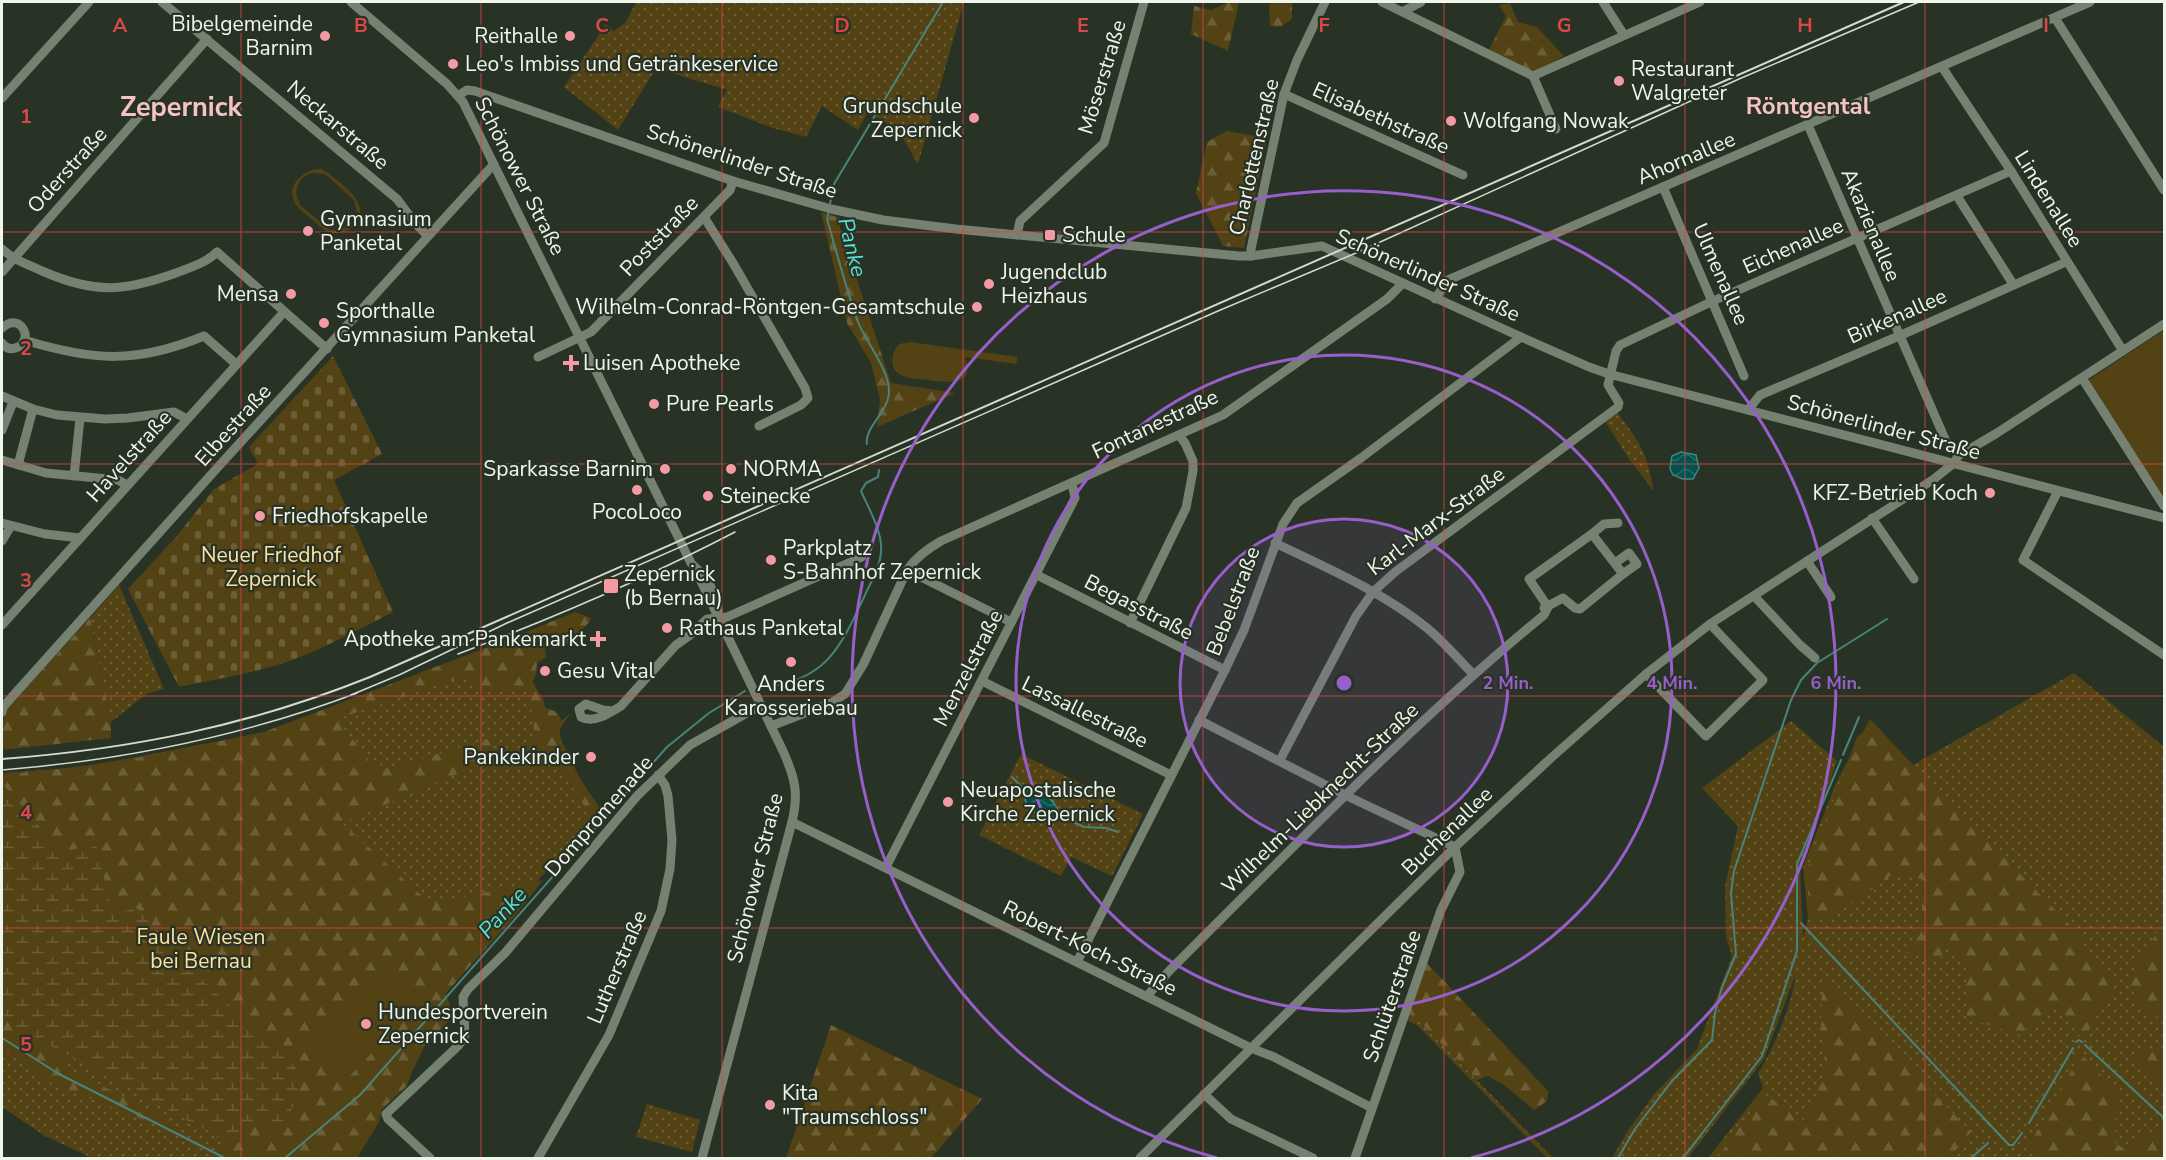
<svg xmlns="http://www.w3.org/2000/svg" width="2166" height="1160" font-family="'Nunito Sans',sans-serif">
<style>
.grass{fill:url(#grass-dots)}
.forest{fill:url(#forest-firs);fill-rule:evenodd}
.wetland{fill:url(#wetland-marsh)}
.cemetery{fill:url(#cemetery-stones)}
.garden{fill:#534213;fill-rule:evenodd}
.water{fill:url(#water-waves);stroke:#48847e;stroke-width:1.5}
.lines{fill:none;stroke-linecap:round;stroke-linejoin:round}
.stream{stroke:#48847e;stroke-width:2}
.minor{stroke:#758171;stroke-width:9}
.tram{stroke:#d3dbd1;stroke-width:1.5}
.rail{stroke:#d3dbd1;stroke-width:2}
.grid{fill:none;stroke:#da4746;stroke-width:1.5;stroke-opacity:0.55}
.ring{fill:none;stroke:#985eca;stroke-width:3}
.poi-dot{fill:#f49aa4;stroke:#293325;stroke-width:2}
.labels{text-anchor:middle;stroke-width:4.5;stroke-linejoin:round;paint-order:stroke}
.poi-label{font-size:21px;fill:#eff6ed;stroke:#293325;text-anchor:start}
.street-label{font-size:21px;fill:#eff6ed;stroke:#293325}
.park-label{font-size:21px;fill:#fce1a1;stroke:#293325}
.water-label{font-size:22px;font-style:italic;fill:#5bdfd6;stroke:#293325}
.quarter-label{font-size:24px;font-weight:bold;fill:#f6c2c6;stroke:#293325}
.district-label{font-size:27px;font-weight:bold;fill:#f6c2c6;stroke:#293325}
.grid-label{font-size:20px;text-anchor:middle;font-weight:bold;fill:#da4746;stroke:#293325;stroke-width:4.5;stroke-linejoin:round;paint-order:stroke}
.centre{fill:#985eca;stroke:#293325;stroke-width:3}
.ring-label{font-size:18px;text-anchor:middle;font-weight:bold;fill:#985eca;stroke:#293325;stroke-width:4.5;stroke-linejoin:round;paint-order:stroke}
</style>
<defs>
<pattern id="grass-dots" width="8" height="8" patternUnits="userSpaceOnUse" patternTransform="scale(1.5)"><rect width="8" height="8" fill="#534213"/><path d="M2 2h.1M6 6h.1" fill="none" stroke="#6c5e36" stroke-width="1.8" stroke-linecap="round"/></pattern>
<pattern id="forest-firs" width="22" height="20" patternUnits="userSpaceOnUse" patternTransform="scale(1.5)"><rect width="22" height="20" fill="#534213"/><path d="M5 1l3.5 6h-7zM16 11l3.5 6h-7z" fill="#6c5e36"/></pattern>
<pattern id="wetland-marsh" width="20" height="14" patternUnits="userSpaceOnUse" patternTransform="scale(1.5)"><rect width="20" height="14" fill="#534213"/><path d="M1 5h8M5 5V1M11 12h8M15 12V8" fill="none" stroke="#6c5e36"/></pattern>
<pattern id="cemetery-stones" width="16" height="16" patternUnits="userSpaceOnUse" patternTransform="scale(1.5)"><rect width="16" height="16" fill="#534213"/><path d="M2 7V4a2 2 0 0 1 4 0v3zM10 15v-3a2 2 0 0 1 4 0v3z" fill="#6c5e36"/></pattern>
<pattern id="water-waves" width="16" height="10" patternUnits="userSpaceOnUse" patternTransform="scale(1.5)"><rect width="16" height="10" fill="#01534f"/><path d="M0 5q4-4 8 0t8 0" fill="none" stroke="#266c69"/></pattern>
</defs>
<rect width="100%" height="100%" fill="#293325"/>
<g class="grass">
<polygon points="636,2 964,2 918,164 898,130 868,112 858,130 822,106 806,137 773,128 718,107 727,90 656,68 618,130 564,87 606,24 614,31 626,22"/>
<path d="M 1617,412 C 1638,440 1649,455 1653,490 L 1629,459 L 1605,421 Z"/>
<polygon points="119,585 164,689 148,693 111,722 90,618"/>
<polygon points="512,639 599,818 485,934 340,1091 267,1158 92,1158 45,1136 2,1107 2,773 85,767 265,732"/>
<path d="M 2074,673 L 2164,747 L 2164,1158 L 1708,1158 L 1763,1088 L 1758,1073 C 1773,1051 1793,1002 1795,976 L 1764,1059 L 1688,1158 L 1612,1158 L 1629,1129 L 1655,1093 L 1697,1049 L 1732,956 L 1726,937 L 1725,886 L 1738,826 L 1702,788 L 1791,721 L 1837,761 L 1800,868 L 1803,937 L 1808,918 L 1803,867 L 1836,783 L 1870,719 L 1913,765 Z"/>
<polygon points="1021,754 1143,814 1112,876 1071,857 1061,876 979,835"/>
<polygon points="1408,1014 1418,1020 1553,1158 1547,1158 1418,1026 1405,1019"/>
<polygon points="647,1104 700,1120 692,1152 636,1137"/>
</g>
<g class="forest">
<polygon points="1229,2 1239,2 1228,51 1191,34 1194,6 1211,10"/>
<polygon points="1272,2 1292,2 1292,19 1280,27 1270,26 1269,5"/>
<polygon points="1510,3 1518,22 1537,27 1564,56 1533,73 1489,50 1506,16 1499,5"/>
<polygon points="1227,131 1267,138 1244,248 1223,246 1196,193 1207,142"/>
<polygon points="821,212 840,218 840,228 891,383 955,393 877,427 880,400 871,363 847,323"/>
<path d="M 575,612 L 591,618 C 590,624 574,637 568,644 L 555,644 L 545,648 L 546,657 L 537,663 L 536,675 L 532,683 L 543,698 L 545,708 C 555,711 559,711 561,721 L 570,714 C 567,719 561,725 560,730 C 557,745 592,799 603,811 L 596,819 L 583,804 L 550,751 L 536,744 L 528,686 L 493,693 L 462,677 L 337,719 L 372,765 L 399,766 L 490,738 L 497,757 L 342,823 L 431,904 L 543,880 L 514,917 L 446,993 L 453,1017 L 425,1045 L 412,1072 L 407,1086 L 382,1109 L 379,1122 L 357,1158 L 229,1158 L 214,1151 L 224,1147 L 256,1117 L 85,1021 L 62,1066 L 174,1122 L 170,1130 L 53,1084 L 2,1049 L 2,1021 L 6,1021 L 21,878 L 2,817 L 2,775 L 83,766 L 149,756 L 264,732 L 509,639 ZM 385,964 L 423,998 L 340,1085 L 312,1049 Z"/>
<polygon points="90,618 111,722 111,738 2,750 2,726 5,711"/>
<polygon points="1873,725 2068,923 2114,986 2083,1040 2053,1004 2019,1035 1967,1018 1966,959 1946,946 1939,962 1907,953 1922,917 1922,879 1892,875 1826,921 1808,918 1808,868 1857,737"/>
<polygon points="2164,921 2164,1022 2139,1004 2128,980"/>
<polygon points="1426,962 1548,1091 1547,1101 1534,1110 1504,1085 1488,1076 1477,1080 1418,1020 1408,1014"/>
<polygon points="1822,977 1971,1132 1949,1158 1717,1158 1764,1094 1805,1121 1826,1071 1821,1024"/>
<polygon points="831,1025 982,1099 931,1158 786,1158"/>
<polygon points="2140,1051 2164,1052 2164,1095 2137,1063"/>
<polygon points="2081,1054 2118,1093 2114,1142 2123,1148 2134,1139 2164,1129 2164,1158 2039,1158 2028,1147"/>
</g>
<polygon class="wetland" points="2,783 47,835 48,853 96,846 113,914 137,908 202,980 303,1074 288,1121 259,1122 232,1145 6,1021 2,1021"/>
<path class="cemetery" d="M 333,356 L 382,454 L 334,480 L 393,612 C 360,629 327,647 292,660 C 256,673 216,679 179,687 L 128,589 L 177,536 L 214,489 L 258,464 L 249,447 Z"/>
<g class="garden">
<path d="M 321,169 L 327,172 C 342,185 374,204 354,226 C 349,231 340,234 333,233 C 325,232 319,226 314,221 C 308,216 301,211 297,206 C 283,187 303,169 321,169 ZM 312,173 L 325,174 L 354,200 L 357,213 L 350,225 L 339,230 L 330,230 L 300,205 L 296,193 L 298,184 L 303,177 Z"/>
<polygon points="2164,330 2164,497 2087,381"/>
<path d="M 910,342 L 1018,357 L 1016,364 L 965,357 C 976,386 948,383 929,380 C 918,379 905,379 896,372 C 890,363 892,351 899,344 Z"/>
<polygon points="385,964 424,999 340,1086 311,1049"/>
</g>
<g class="water">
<polygon points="1681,452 1696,455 1699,468 1693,479 1683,479 1673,475 1670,469 1672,456"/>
<path d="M 1022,787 C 1037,790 1051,795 1058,810 L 1054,818 L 1039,814 L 1037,820 L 1033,823 L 1033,820 L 1037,818 L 1037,814 L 1027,807 Z"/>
</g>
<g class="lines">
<g class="stream">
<polyline points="830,204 834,184 943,2"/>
<path d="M 829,210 L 827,219 C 837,253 846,289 858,322 C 866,342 888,368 889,390 C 890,411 864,427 867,444"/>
<path d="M 763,688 C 827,680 840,648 865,595 C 871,582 880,567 881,552 C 883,533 869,509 861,491 L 866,483 L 878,477 L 879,470"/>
<polyline points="1843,755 1859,717"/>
<polyline points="1012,777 1022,787"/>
<polyline points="1056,814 1084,827 1106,828 1118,832"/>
<polyline points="1801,923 2009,1145 2013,1145 2022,1133"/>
<polyline points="2,1038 59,1074 225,1158"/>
<polyline points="2076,1042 2079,1040 2082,1042"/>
<polyline points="2085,1045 2164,1118"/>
<polyline points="2029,1123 2073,1048"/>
<polyline points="285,1158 360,1095 667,747 709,713 745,691"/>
<polyline points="1618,1158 1635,1129 1672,1081 1712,1040 1715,1013 1722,987 1736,954 1731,893 1734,871 1791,700 1801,680 1817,663 1887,619"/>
<polyline points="1683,1158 1762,1056 1797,951 1797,864 1841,760"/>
<polyline points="1971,1158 1988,1143"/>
</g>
<g class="minor">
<path d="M 162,2 L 397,199 C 408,213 414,224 428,236"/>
<path d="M 351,2 L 447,84 L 463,102 L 691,563 C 695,568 699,570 702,574 C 713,585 717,602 719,617"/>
<polyline points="1382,2 1533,76 1700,2"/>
<polyline points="1603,2 1624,35"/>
<polyline points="1404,11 1421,2"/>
<polyline points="2055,18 2164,190"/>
<polyline points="1942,67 2011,171 2123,351"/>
<polyline points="1533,76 1556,129"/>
<polyline points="1284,94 1463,175"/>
<polyline points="459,95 467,90 475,91 733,181 831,209 883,220 956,229 1239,256 1251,256 1322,246 1521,337 1589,367 1609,374 2164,518"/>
<polyline points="2,98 89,2"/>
<polyline points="1808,125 1945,439"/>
<polyline points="1663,187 1744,376"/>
<polyline points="1957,196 2013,284"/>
<polyline points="704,217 733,263 805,388 808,398 801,405 759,426"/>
<polyline points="1017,235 1020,221 1104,143 1144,2"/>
<path d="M 2,249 C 14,260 27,264 42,271 C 95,294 123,292 176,273 C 191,267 206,263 217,252 L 327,349"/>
<polyline points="1251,256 1251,249 1284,94 1297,60 1325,2"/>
<polyline points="2,272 207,39"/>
<polyline points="1435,299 1448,280 2090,2"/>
<path d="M 2,328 C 21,310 36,343 15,348 C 9,350 5,347 2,343"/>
<path d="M 24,340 C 93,361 136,364 204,336 L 236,364"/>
<polyline points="538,357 591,332 730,190 733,181"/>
<polyline points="2082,378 2164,506"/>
<polyline points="2,396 33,409 57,415 105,419 128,418 174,412 187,419"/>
<polyline points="1748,410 1760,395 1899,336 2066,262"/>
<polyline points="2,430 13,402"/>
<polyline points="2,460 46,473 118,480 127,485"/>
<polyline points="18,465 33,409"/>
<polyline points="74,476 80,418"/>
<polyline points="2058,491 2023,560 2164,655"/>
<polyline points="1872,518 1914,579"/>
<polyline points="2,523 45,534 80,538"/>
<polyline points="1592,534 1604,524 1618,523"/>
<polyline points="2,541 11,526"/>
<path d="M 1275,543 C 1327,568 1383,592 1427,628 C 1444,642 1458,659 1473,674"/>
<polyline points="1807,561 1831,597"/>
<polyline points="1615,563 1629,553 1637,564 1623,574"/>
<polyline points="907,570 1011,622"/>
<path d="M 696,571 L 783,751 C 795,778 799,793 792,822 L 702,1158"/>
<polyline points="1037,575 1225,670"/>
<polyline points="1754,596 1800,645 1815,658"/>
<polyline points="1544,608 1563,598 1575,608 1580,609 1623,574 1592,534 1529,579 1548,607"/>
<polyline points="1130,623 1186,508 1193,471 1193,461 1185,443 1179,435"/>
<polyline points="2,625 284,312"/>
<polyline points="1646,674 1706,736 1763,680 1710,624"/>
<polyline points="982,681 1171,775"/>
<path d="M 613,711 L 603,710 L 586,704 L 579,709 L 581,717 C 594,724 610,713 621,706 L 676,645 L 690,635 L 707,619 L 727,617 L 862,557"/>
<polyline points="2,712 3,707 218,467 494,164"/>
<polyline points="1199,720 1347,796 1455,847 1460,872 1441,910 1355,1158"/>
<path d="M 771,726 L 831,703 L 845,694 L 863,665 L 907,570 C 916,557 927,549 941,541 L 1223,415 L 1387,299 L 1403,283"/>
<polyline points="1280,760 1356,616 1373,592 1395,572 1618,407 1619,403 1608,385 1616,351 1620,345 1713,301 2011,171"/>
<polyline points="792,822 1251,1048 1274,1057 1372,1108"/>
<polyline points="886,867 1075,498 1072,483"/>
<polyline points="1077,962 1225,670 1244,630 1283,524 1297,503 1361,458 1521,337"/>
<path d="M 1147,996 L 1170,970 C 1292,849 1411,724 1544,615 L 1548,607"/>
<polyline points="1204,1094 1231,1119 1313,1158"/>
<polyline points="430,1158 388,1119 386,1114 459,1045 465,1035 463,997 468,989 505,953 637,796 690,745 761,705"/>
<polyline points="538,1158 609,1035 661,911 670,869 672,840 668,796 665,785 658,775"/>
<polyline points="1140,1158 1455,847 1551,758 1646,674 1710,624 1934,479 1954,463 1958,456 1997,433 2164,324"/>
</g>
<g class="tram">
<path d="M 458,654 C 553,618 645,579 735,532"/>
<polyline points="351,695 399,675 507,623 1218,311 1356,253 1739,79 1919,2"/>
<path d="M 2,770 C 125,760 241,737 357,693"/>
</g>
<path class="rail" d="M 2,759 C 132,749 248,726 370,677 L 1904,2"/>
</g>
<path class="grid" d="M 241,2 L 241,1158M 481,2 L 481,1158M 722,2 L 722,1158M 963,2 L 963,1158M 1203,2 L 1203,1158M 1444,2 L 1444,1158M 1685,2 L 1685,1158M 1925,2 L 1925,1158M 2,232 L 2164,232M 2,464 L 2164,464M 2,696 L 2164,696M 2,928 L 2164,928"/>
<circle cx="1344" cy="683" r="164" fill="#985eca" fill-opacity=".12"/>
<g class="ring">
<circle cx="1344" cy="683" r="164"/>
<circle cx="1344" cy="683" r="328"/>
<path d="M1217 1158A492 492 0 1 1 1471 1158"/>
</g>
<g class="poi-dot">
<circle cx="325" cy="36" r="6"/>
<circle cx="570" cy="36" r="6"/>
<circle cx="453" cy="64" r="6"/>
<circle cx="1619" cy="81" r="6"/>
<circle cx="974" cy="118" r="6"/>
<circle cx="1451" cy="121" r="6"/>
<circle cx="308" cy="231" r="6"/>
<rect x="1044" y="229" width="12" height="12" rx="3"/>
<circle cx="989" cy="284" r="6"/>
<circle cx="291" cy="294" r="6"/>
<circle cx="977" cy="307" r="6"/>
<circle cx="324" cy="323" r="6"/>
<path d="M568 354h6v6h6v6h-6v6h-6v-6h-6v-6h6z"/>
<circle cx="654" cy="404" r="6"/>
<circle cx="665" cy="469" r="6"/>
<circle cx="731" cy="469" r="6"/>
<circle cx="637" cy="490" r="6"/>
<circle cx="1990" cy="493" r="6"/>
<circle cx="708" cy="496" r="6"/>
<circle cx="260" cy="516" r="6"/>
<circle cx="771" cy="560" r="6"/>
<rect x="603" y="578" width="16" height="16" rx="3"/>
<circle cx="667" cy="628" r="6"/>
<path d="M595 630h6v6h6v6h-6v6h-6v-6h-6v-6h6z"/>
<circle cx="791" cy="662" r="6"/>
<circle cx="545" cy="671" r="6"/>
<circle cx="591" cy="757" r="6"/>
<circle cx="948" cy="802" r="6"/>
<circle cx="366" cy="1024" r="6"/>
<circle cx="770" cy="1105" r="6"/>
</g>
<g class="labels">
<g class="poi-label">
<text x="313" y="31" text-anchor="end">Bibelgemeinde<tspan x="313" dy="24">Barnim</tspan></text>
<text x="558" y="43" text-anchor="end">Reithalle</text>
<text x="465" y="71">Leo's Imbiss und Getränkeservice</text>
<text x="1631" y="76">Restaurant<tspan x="1631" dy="24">Walgreter</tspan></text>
<text x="962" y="113" text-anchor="end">Grundschule<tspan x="962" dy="24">Zepernick</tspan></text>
<text x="1463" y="128">Wolfgang Nowak</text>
<text x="320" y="226">Gymnasium<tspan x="320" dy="24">Panketal</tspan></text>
<text x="1062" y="242">Schule</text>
<text x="1001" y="279">Jugendclub<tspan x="1001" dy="24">Heizhaus</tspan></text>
<text x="279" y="301" text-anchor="end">Mensa</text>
<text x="965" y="314" text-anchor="end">Wilhelm-Conrad-Röntgen-Gesamtschule</text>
<text x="336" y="318">Sporthalle<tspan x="336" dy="24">Gymnasium Panketal</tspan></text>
<text x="583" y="370">Luisen Apotheke</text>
<text x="666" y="411">Pure Pearls</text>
<text x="653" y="476" text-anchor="end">Sparkasse Barnim</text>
<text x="743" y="476">NORMA</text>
<text x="1978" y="500" text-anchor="end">KFZ-Betrieb Koch</text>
<text x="720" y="503">Steinecke</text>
<text x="637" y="519" text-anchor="middle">PocoLoco</text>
<text x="272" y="523">Friedhofskapelle</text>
<text x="783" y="555">Parkplatz<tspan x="783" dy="24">S-Bahnhof Zepernick</tspan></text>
<text x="624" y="581">Zepernick<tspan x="624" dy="24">(b Bernau)</tspan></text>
<text x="679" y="635">Rathaus Panketal</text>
<text x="586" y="646" text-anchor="end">Apotheke am Pankemarkt</text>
<text x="557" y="678">Gesu Vital</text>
<text x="791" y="691" text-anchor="middle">Anders<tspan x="791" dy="24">Karosseriebau</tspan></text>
<text x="579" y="764" text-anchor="end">Pankekinder</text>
<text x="960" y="797">Neuapostalische<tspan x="960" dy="24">Kirche Zepernick</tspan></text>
<text x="378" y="1019">Hundesportverein<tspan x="378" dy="24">Zepernick</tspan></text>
<text x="782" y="1100">Kita<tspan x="782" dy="24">"Traumschloss"</tspan></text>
</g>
<g class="street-label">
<text transform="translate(1102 77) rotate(-73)" y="7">Möserstraße</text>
<text transform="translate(1381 118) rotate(24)" y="7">Elisabethstraße</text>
<text transform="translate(338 125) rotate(40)" y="7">Neckarstraße</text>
<text transform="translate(1254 157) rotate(-77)" y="7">Charlottenstraße</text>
<text transform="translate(1686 158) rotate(-23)" y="7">Ahornallee</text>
<text transform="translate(742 161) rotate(18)" y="7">Schönerlinder Straße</text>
<text transform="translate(67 170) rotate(-48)" y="7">Oderstraße</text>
<text transform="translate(520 176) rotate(63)" y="7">Schönower Straße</text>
<text transform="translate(2049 199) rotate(58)" y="7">Lindenallee</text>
<text transform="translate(1871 225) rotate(67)" y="7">Akazienallee</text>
<text transform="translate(659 236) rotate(-46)" y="7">Poststraße</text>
<text transform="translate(1793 246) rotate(-24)" y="7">Eichenallee</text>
<text transform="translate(1721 274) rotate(66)" y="7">Ulmenallee</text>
<text transform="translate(1428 275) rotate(24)" y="7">Schönerlinder Straße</text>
<text transform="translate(1897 316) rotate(-24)" y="7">Birkenallee</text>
<text transform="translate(1155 424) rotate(-25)" y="7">Fontanestraße</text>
<text transform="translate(233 425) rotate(-48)" y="7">Elbestraße</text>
<text transform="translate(1884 427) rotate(15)" y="7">Schönerlinder Straße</text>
<text transform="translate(129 456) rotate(-48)" y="7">Havelstraße</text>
<text transform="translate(1436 521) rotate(-37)" y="7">Karl-Marx-Straße</text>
<text transform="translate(1233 601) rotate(-69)" y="7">Bebelstraße</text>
<text transform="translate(1139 607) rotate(27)" y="7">Begasstraße</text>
<text transform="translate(968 668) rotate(-63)" y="7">Menzelstraße</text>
<text transform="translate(1085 712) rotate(26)" y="7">Lassallestraße</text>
<text transform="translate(1320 798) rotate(-44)" y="7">Wilhelm-Liebknecht-Straße</text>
<text transform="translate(599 816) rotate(-49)" y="7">Dompromenade</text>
<text transform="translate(1447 831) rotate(-44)" y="7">Buchenallee</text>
<text transform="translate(755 878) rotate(-76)" y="7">Schönower Straße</text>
<text transform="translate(1090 948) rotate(26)" y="7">Robert-Koch-Straße</text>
<text transform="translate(617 967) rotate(-67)" y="7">Lutherstraße</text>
<text transform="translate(1392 996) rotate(-71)" y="7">Schlüterstraße</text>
</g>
<g class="park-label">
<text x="271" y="562">Neuer Friedhof<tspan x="271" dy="24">Zepernick</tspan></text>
<text x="201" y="944">Faule Wiesen<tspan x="201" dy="24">bei Bernau</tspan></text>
</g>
<g class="water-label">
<text transform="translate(853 247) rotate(76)" y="8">Panke</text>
<text transform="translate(502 912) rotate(-48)" y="8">Panke</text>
</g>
<g class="quarter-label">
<text x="1808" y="114">Röntgental</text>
</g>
<g class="district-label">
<text x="181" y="116">Zepernick</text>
</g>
</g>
<g class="grid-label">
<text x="120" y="32">A</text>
<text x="361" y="32">B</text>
<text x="602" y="32">C</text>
<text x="842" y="32">D</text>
<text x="1083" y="32">E</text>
<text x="1324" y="32">F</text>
<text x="1564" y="32">G</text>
<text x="1805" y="32">H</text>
<text x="2046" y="32">I</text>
<text x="26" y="123">1</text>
<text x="26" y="355">2</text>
<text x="26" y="587">3</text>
<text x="26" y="819">4</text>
<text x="26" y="1051">5</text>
</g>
<circle cx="1344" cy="683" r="9" class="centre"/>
<g class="ring-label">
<text x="1508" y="689">2 Min.</text>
<text x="1672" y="689">4 Min.</text>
<text x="1836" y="689">6 Min.</text>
</g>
<rect width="2166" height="1160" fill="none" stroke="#eff6ed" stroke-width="6"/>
</svg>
